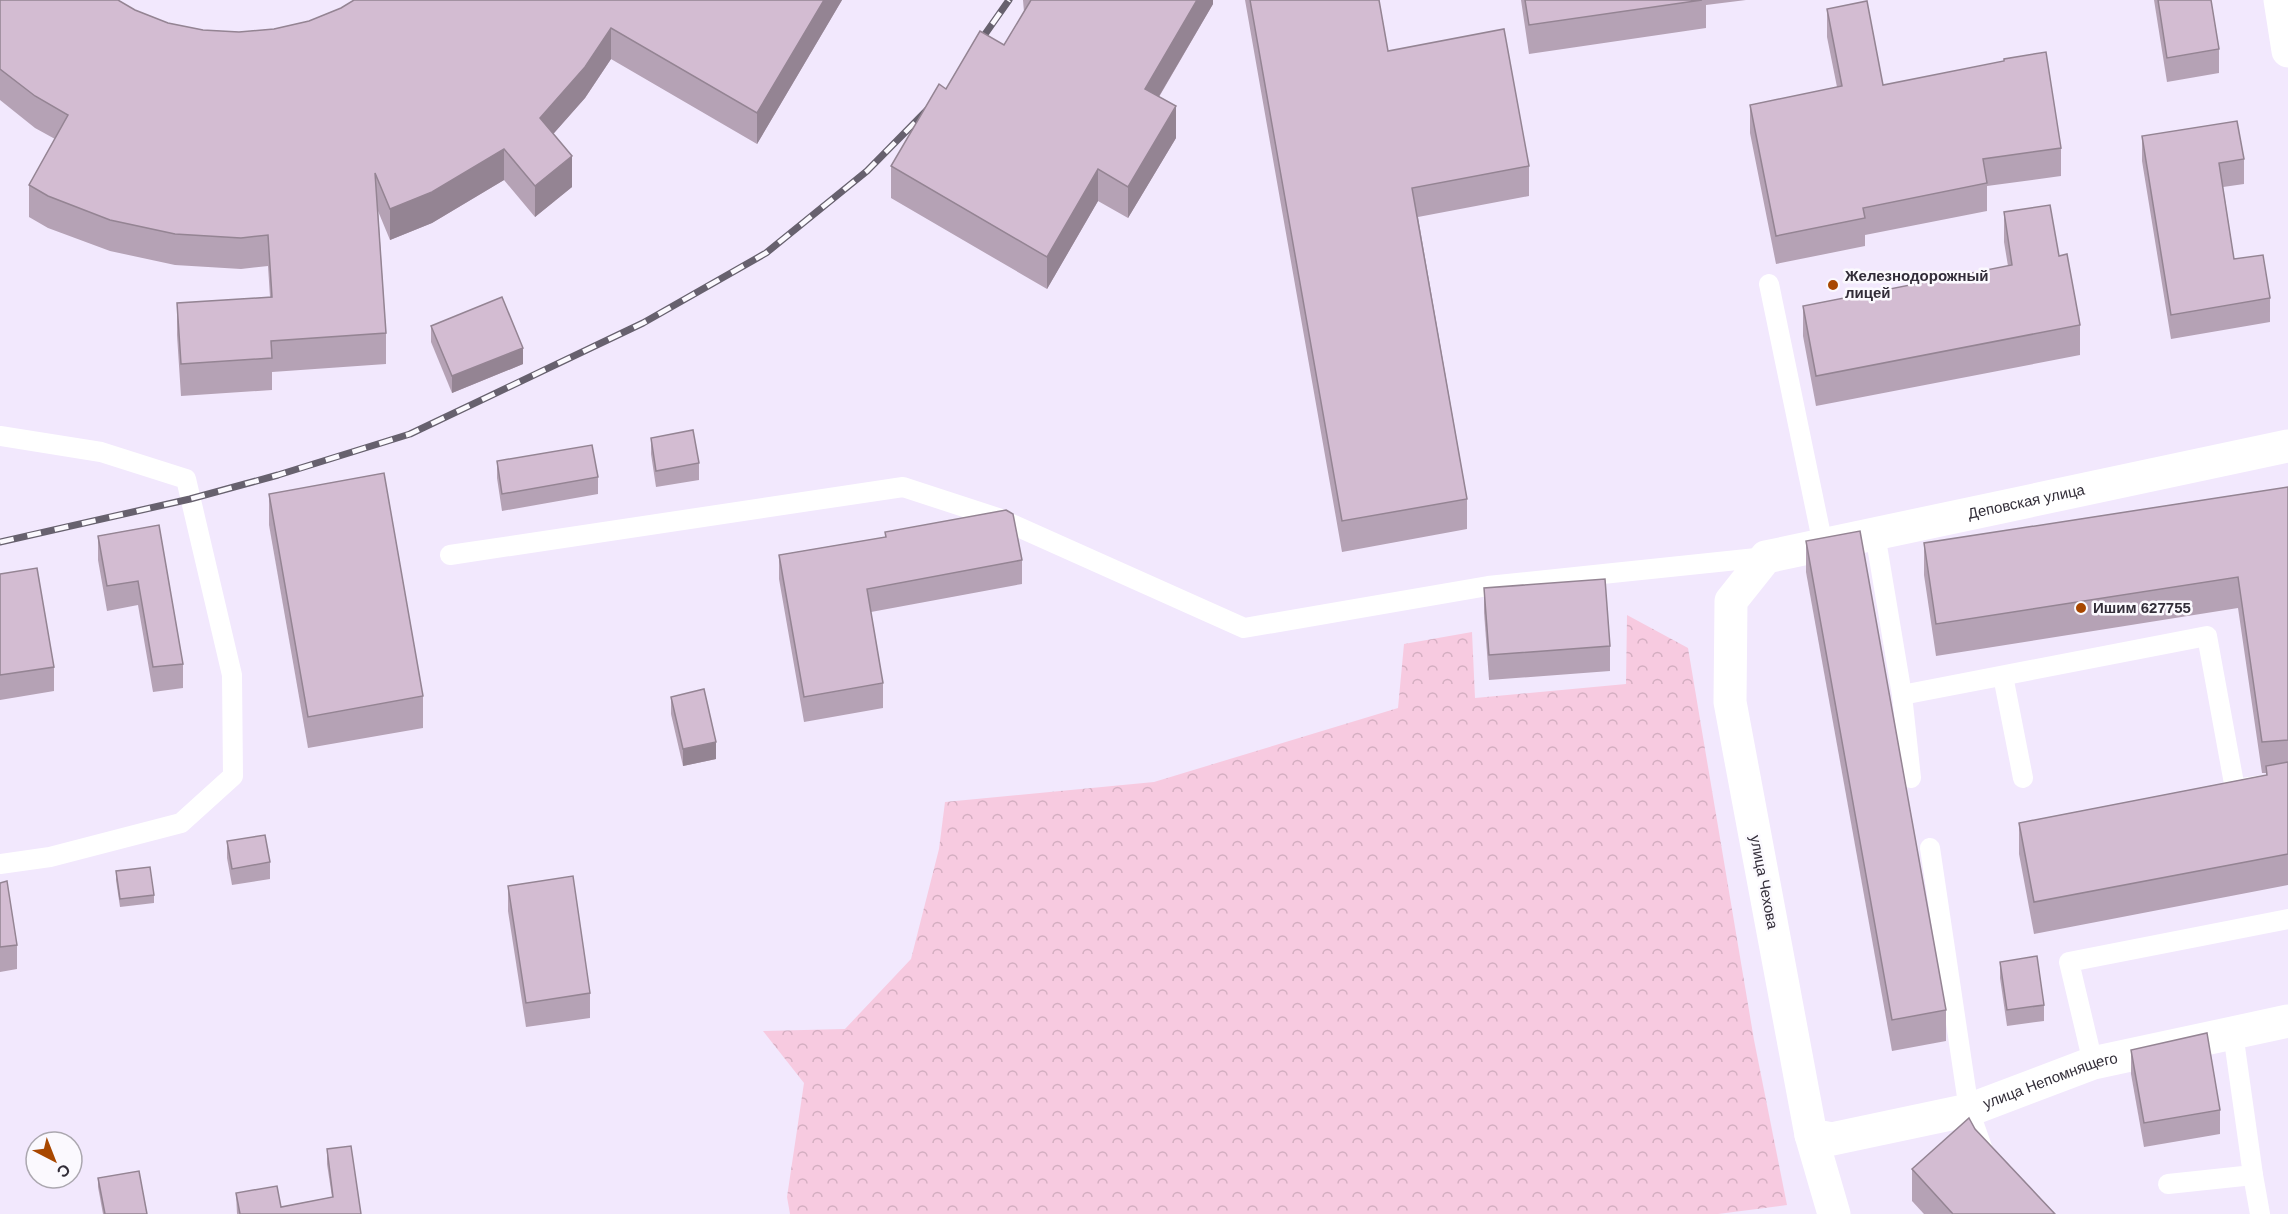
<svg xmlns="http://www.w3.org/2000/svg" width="2288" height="1214" font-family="Arial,sans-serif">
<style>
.forest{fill:url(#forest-crowns)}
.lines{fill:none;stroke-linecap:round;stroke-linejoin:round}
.service{stroke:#fff;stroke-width:20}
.tertiary{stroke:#fff;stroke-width:33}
.secondary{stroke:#fff;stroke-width:33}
.rail-casing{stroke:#67616e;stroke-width:7}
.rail{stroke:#fbf9fe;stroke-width:4.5;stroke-dasharray:14;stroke-linecap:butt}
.wall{fill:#b5a2b5}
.shaded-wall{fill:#948493}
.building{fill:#d3bcd2;stroke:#948493;stroke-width:1.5}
.poi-dot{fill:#a84700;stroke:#fbf9fe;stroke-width:2}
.labels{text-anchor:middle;stroke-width:5;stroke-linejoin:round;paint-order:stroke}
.poi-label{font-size:15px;font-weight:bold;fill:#322d38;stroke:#fbf9fe;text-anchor:start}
.street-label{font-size:15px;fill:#322d38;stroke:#fbf9fe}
</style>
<defs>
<pattern id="forest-crowns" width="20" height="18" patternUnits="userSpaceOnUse" patternTransform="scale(1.5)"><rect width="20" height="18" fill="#f7cae0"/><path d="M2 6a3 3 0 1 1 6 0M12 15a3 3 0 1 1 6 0" fill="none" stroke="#d4aec1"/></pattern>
</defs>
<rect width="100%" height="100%" fill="#f2e8fd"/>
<polygon class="forest" points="1627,615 1688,648 1754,1040 1787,1205 1718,1214 790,1214 787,1197 804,1083 763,1031 845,1029 911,959 939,849 945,802 1154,782 1398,708 1404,644 1472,632 1475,698 1626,684"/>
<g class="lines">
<g class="service">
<polyline points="1769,284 1823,545"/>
<polyline points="0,436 101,452 186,479 232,675 233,776 181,823 50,857 0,864"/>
<polyline points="1875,534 1902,695 1911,778"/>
<polyline points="450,555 903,487 998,518 1244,628 1488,586 1766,557"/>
<polyline points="2003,676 2023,778"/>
<polyline points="1902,695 2207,636 2235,789 2288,782"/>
<polyline points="1930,848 1969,1110 1984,1153"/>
<polyline points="2093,1063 2069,962 2288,919"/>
<polyline points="2253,1175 2260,1214"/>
<polyline points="2168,1184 2253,1175 2233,1033"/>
</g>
<path class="tertiary" id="s1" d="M 1811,1135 L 1832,1139 L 1969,1110 L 2093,1063 L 2288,1021"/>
<g class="secondary">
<polyline points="2280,0 2288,51"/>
<path id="s2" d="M 1834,1214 L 1811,1135 L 1730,702 L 1731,601 L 1766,557 L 2288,446"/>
</g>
<defs>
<g id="rail">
<polyline points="976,47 1009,0"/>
<polyline points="0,542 190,499 278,475 410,434 643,323 766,253 867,171 931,106"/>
</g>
</defs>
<use href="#rail" class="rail-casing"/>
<use href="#rail" class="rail"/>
</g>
<g class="wall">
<polygon points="0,0 135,10 168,23 203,30 239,32 274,29 309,21 341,8 354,0 842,0 757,144 611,59 585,98 553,134 572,187 535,217 504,180 432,223 390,240 378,211 386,333 386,364 272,372 272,390 181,396 177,335 177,303 270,297 268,266 241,269 175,265 110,251 48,228 29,217 29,185 55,139 35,128 0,100"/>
<polygon points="1023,0 1213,0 1213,4 1159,97 1176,138 1128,218 1098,201 1047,289 891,198 891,166 946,89 1004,45 1024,12"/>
<polygon points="1245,0 1379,0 1388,51 1529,166 1529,196 1418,217 1467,499 1467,529 1342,552"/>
<polygon points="1521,0 1746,0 1706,5 1706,28 1529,54"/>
<polygon points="2154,0 2211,0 2219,49 2219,73 2167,82"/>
<polygon points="1827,9 1883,85 2061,148 2061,176 1987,186 1987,211 1865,235 1865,246 1776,264 1750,133 1750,105 1837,87 1827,37"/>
<polygon points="2142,136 2244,159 2244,184 2223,187 2234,259 2270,298 2270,322 2171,339 2142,161"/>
<polygon points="2004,212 2059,256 2080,325 2080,355 1816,406 1803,336 1803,306 2008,266 2004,242"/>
<polygon points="431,326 523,364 452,393 431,342"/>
<polygon points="651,438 699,463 699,480 656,487 651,454"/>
<polygon points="497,461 598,477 598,494 502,511 497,478"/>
<polygon points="2288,487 2288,885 2034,934 2019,854 2019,823 2266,775 2266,773 2262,773 2238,608 1936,656 1924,575 1924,543"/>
<polygon points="269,494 423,696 423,728 308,748 269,525"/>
<polygon points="159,525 183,664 183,688 153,692 138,605 107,611 98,560 98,536"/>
<polygon points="885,532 1022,560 1022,584 871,612 883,683 883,708 804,722 779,579 779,555 885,537"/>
<polygon points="1806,541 1946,1010 1946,1041 1892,1051 1806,572"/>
<polygon points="0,574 54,667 54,691 0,700"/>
<polygon points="1484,588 1610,646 1610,671 1489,680 1484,612"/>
<polygon points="671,697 716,759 683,766 671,714"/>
<polygon points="227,841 270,862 270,879 232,885 227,858"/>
<polygon points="116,871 154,895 154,903 120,907 116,880"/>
<polygon points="0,883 17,945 17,969 0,972"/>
<polygon points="508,886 590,993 590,1018 526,1027 508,911"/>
<polygon points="2000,962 2044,1005 2044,1021 2007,1026 2000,978"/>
<polygon points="2131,1050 2220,1110 2220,1134 2144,1147 2131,1074"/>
<polygon points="1975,1129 2055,1214 1924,1214 1912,1201 1912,1169"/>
<polygon points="327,1149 361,1214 237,1214 236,1193 281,1207 332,1197 327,1164"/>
<polygon points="98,1178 147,1214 103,1214 98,1187"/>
</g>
<g class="shaded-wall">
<polygon points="824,0 842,0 757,144 757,113"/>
<polygon points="1197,0 1213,0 1213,4 1145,120 1145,89"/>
<polygon points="611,28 611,59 585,98 540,149 540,118"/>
<polygon points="1176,106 1176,138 1128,218 1128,187"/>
<polygon points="504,149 504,180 432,223 390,240 390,209"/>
<polygon points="572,156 572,187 535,217 535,186"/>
<polygon points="1098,169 1098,201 1047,289 1047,257"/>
<polygon points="523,348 523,364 452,393 452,376"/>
<polygon points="716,742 716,759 683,766 683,749"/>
</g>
<g class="building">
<polygon points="0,0 118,0 135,10 168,23 203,30 239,32 274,29 309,21 341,8 354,0 824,0 757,113 611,28 585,67 540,118 572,156 535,186 504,149 432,192 390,209 375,173 386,333 271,341 272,358 181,364 177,303 272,297 268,235 241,238 175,234 110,220 48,196 29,185 68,115 35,96 0,69"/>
<polygon points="1031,0 1197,0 1145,89 1176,106 1128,187 1098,169 1047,257 891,166 939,84 946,89 980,31 1004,45"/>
<polygon points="1250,0 1379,0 1388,51 1504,29 1529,166 1412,188 1467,499 1342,521"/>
<polygon points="1525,0 1702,0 1529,25"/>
<polygon points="2158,0 2211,0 2219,49 2167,58"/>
<polygon points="1867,1 1883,85 2004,61 2004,59 2046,52 2061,148 1983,159 1987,183 1863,208 1865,218 1776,236 1750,105 1842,86 1827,9"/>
<polygon points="2237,121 2244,159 2219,163 2234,259 2263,255 2270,298 2171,315 2142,136"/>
<polygon points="2050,205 2059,256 2067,254 2080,325 1816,376 1803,306 2012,265 2004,212"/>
<polygon points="502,297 523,348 452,376 431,326"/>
<polygon points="693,430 699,463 656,471 651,438"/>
<polygon points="592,445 598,477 502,494 497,461"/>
<polygon points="384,473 423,696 308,717 269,494"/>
<polygon points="2288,487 2288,740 2262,742 2238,577 1936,624 1924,543"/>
<polygon points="1006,510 1013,514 1022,560 867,589 883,683 804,697 779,555 886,537 885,532"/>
<polygon points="159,525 183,664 153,667 138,581 107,586 98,536"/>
<polygon points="1860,531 1946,1010 1892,1020 1806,541"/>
<polygon points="37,568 54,667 0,675 0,574"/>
<polygon points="1605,579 1610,646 1489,655 1484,588"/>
<polygon points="704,689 716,742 683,749 671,697"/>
<polygon points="2288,762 2288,854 2034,902 2019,823 2267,775 2266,766"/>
<polygon points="265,835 270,862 232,869 227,841"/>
<polygon points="150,867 154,895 120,899 116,871"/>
<polygon points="573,876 590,993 526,1003 508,886"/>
<polygon points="7,881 17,945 0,947 0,883"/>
<polygon points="2037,956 2044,1005 2007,1010 2000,962"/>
<polygon points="2207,1033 2220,1110 2144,1123 2131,1050"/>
<polygon points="1969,1118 1975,1129 2055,1214 1953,1214 1912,1169"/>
<polygon points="351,1146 361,1214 240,1214 236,1193 277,1186 281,1207 333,1197 327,1149"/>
<polygon points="139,1171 147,1214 105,1214 98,1178"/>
</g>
<g class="poi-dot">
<circle cx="1833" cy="285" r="6"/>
<circle cx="2081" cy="608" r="6"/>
</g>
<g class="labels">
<g class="poi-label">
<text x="1845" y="281">Железнодорожный<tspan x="1845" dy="17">лицей</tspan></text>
<text x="2093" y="613">Ишим 627755</text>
</g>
<g class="street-label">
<text dy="5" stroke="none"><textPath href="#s2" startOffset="946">Деповская улица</textPath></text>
<text transform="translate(1764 882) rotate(79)" y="5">улица Чехова</text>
<text dy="5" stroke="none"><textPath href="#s1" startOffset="248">улица Непомнящего</textPath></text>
</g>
</g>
<g transform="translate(54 1160) rotate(138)"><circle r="28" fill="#fbf9fe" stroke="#aba7af" stroke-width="1.5"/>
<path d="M0-4.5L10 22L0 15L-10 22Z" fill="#a84700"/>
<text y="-9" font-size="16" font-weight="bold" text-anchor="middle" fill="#322d38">С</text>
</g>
</svg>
